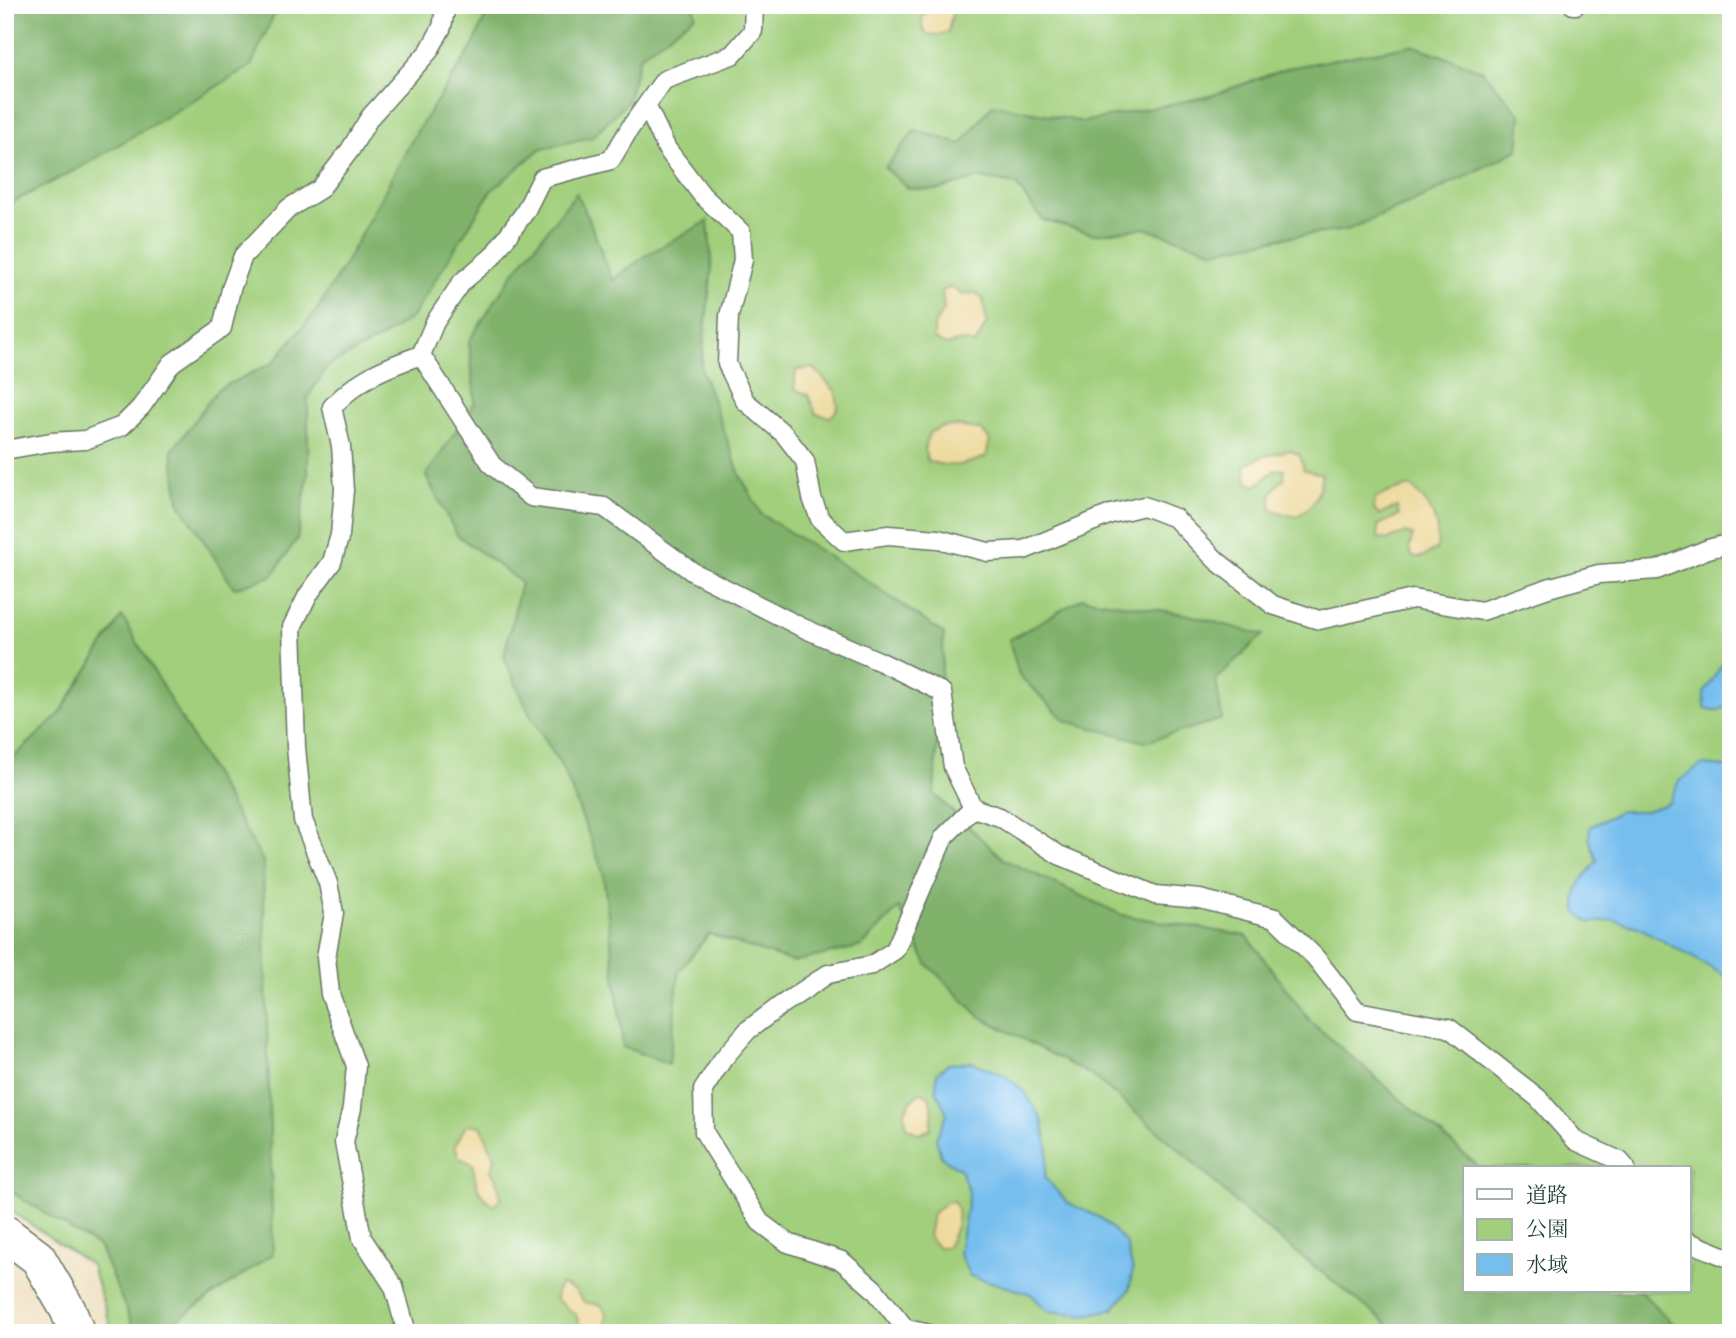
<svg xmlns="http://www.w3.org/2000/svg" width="1736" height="1338" font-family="'IM FELL Great Primer','Noto Serif JP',serif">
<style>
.green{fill:#a1cf7c;stroke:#608658;stroke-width:2;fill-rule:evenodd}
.forest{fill:#80b26c;stroke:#507850;stroke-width:2}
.sand{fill:#eeda9e;stroke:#868c69;stroke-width:2}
.water{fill:#76beee;stroke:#4a7e91;stroke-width:2}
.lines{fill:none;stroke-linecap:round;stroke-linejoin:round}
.service-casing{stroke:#687665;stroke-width:21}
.minor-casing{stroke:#687665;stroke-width:38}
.service{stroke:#fff;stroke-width:18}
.minor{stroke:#fff;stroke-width:35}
</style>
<rect width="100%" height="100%" fill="#fff"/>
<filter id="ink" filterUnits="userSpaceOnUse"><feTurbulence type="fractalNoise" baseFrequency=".0143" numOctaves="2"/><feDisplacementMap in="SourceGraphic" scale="14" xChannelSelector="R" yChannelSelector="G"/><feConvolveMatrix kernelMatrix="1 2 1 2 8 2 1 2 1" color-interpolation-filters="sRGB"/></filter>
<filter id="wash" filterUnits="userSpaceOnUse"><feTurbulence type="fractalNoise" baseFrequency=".00686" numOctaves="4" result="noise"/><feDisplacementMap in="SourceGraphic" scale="28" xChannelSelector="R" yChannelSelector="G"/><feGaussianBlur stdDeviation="1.57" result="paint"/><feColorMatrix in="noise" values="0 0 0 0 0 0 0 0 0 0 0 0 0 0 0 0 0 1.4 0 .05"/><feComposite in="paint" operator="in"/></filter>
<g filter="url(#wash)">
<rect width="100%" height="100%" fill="#efe0c1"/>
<path class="green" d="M 5,5 L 1731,5 L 1731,1333 L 113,1333 L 91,1265 L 5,1207 ZM 1465,1168 L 1689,1168 L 1689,1291 L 1465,1291 Z"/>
<g class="forest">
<polygon points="5,5 278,5 251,66 81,167 5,206"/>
<polygon points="490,5 693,5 696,15 640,56 627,102 592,137 540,149 491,191 412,317 379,339 328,366 308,397 308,475 297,539 272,576 234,588 179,502 172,451 218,389 273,363 317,310 347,260 417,131 473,46"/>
<polygon points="1412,45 1482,70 1521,115 1518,150 1422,198 1347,230 1282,238 1214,251 1145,228 1094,234 1043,220 1015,184 979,178 936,190 908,188 885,168 915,130 961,144 993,104 1083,122 1210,96 1288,68"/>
<polygon points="576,193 589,219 612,280 648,254 708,221 712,267 701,368 740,475 761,514 866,580 944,634 934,794 1003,859 1122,915 1247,936 1311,1022 1480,1168 1465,1168 1465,1291 1640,1291 1682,1333 1399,1333 1248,1214 1179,1149 1093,1076 979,1016 927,964 899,908 862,946 793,962 709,934 679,971 669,1064 623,1047 603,872 565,773 528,711 504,657 521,582 457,535 426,476 475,402 469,341 512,275"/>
<polygon points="1082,598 1185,614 1263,635 1216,679 1222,719 1145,742 1066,721 1019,675 1009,640"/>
<polygon points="122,616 263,861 273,1254 158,1333 136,1333 100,1248 5,1188 5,765 58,716"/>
</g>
<g class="sand">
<polygon points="929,5 954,5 948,32 938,35 926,34 922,26 922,17 930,8"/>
<polygon points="951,287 962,295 976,293 983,299 987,323 975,344 963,341 945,345 934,339 934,325 944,310 942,291"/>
<polygon points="814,368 836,392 838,408 831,417 816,414 808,395 794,389 796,370"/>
<path d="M 958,426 L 981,430 L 990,440 L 986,457 C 965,465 951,469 928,461 L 924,450 L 929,433 L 941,427 Z"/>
<path d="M 1289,450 L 1300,455 L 1304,470 L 1322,474 C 1318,497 1315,505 1296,517 L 1272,510 C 1268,495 1272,489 1284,479 L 1284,469 L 1275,470 L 1256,486 L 1247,482 L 1245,465 L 1261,457 Z"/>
<path d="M 1410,486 C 1431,504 1440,521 1437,549 L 1422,557 L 1412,557 L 1409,548 L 1413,535 L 1404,533 L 1388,540 L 1378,538 L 1378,525 L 1399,516 L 1397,507 L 1379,515 L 1373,508 L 1375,499 L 1389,492 Z"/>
<polygon points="921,1092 929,1096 933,1112 930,1129 919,1134 907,1127 904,1113 911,1101"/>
<path d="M 467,1124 L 481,1126 L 495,1158 L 491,1171 L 497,1180 L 501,1198 L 493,1205 C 477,1194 475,1183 473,1164 L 459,1158 L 455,1145 Z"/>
<path d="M 954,1201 C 962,1216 955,1232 947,1247 L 937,1247 L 928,1237 L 932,1214 L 946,1202 Z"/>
<polygon points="561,1284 575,1290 584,1302 601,1305 607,1314 604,1333 589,1333 581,1329 576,1315 556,1299 557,1290"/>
</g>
<g class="water">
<polygon points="1731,650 1731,704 1718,711 1705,708 1704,693"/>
<path d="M 1701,765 L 1727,767 L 1731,770 L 1731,979 L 1638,927 L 1613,920 L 1590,923 L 1577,913 C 1572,888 1582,880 1597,861 L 1589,838 L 1590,827 L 1620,811 L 1646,811 L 1669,803 L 1679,781 Z"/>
<polygon points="972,1062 1004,1075 1025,1092 1042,1120 1048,1149 1045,1178 1068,1203 1101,1218 1126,1243 1133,1270 1129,1290 1113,1309 1085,1315 1047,1311 1031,1294 970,1276 959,1253 969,1192 960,1169 941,1157 936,1138 947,1114 936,1089 937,1073 948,1064"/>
</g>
</g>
<g filter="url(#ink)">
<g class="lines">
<defs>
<g id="service">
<polyline points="1573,5 1576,5"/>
<polyline points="647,107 667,149 702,195 741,232 743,260 729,316 727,364 745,401 784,434 805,461 812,498 820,519 844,541 888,535 938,539 988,552 1024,550 1111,514 1144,506 1175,518 1217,561 1273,605 1319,620 1413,599 1482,611 1548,588 1599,574 1657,570 1708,549 1731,543"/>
<polyline points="421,355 492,465 531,497 604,507 693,572 801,627 881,662 942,692 953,767 973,808"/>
<polyline points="5,450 51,442 85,440 122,426 141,407 172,363 222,328 231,289 243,256 289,208 320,189 350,150 370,117 429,51 442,27 446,5"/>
<polyline points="1689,1242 1731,1259"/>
<path d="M 407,1333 L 394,1287 L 362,1238 L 344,1142 L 352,1108 L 356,1066 L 330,994 L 326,957 L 334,913 L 328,883 L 303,820 L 296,747 L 292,627 L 308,595 L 332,562 L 340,535 L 344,490 L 341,446 L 332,407 C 359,378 384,368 421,355 L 435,322 L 462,282 L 492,257 L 525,212 L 542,178 L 611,160 L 630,128 L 664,80 L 732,55 L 753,31 L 754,5"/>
<polyline points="926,1333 906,1329 874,1289 842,1261 788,1243 760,1222 704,1132 703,1090 723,1059 748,1030 780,1006 828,974 872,965 895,950 944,837 973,808 1000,817 1059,855 1155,895 1200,899 1275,918 1315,957 1357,1011 1449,1028 1538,1098 1576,1141 1620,1161 1626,1168"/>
</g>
<polyline id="minor" points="5,1233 38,1258 68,1310 77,1333"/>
</defs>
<use href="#service" class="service-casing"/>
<use href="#minor" class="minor-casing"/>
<use href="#service" class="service"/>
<use href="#minor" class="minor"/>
</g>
</g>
<rect width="1736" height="1338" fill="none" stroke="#fff" stroke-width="28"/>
<rect x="1463" y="1166" width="228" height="126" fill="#ffffff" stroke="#a5b1ae" stroke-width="2"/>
<rect x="1477" y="1189" width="35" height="10" fill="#ffffff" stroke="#a5b1ae" stroke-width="2"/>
<text x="1526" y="1202" font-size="21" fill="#1f3d34">道路</text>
<rect x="1477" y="1219" width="35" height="21" fill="#a1cf7c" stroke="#a5b1ae" stroke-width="2"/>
<text x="1526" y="1236" font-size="21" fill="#1f3d34">公園</text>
<rect x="1477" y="1254" width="35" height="21" fill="#76beee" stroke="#a5b1ae" stroke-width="2"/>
<text x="1526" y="1272" font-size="21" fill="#1f3d34">水域</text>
</svg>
